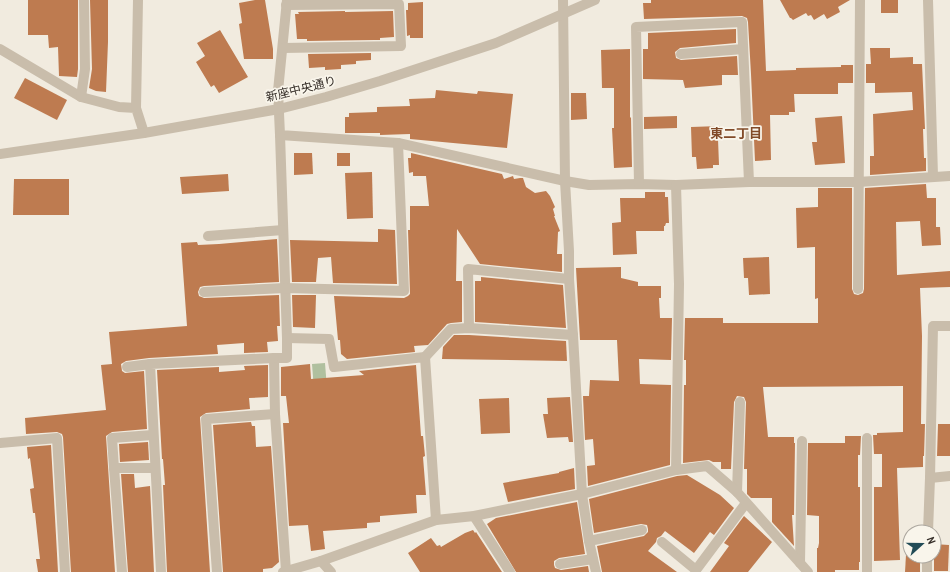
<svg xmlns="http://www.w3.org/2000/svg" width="950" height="572" font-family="'Archivo Narrow','Noto Sans JP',sans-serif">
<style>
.green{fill:#b0c09f}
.building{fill:#be7b50}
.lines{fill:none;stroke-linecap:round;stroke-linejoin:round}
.minor{stroke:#c9bdab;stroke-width:10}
.labels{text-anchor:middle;stroke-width:3.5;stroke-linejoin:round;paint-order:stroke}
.street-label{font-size:12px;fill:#37302a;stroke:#f9f5eb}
.neighbourhood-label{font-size:13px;font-weight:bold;fill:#814a28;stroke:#f9f5eb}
</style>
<rect width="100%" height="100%" fill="#f1ebdf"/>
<polygon class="green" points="325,363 328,402 315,403 312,364"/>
<g class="building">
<polygon points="28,0 78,0 78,69 77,77 59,76 58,47 49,48 48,35 28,35"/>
<polygon points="90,0 108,0 108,42 106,92 96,91 89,88 92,69"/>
<polygon points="255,0 265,0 273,49 273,59 244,59 239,24 242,23 239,3"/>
<polygon points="651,0 763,0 766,71 796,70 796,68 841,67 841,65 853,65 853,83 838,83 838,94 794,94 795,112 789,112 789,115 770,115 771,160 755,161 751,74 748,22 747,18 742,16 644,19 643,3 651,3"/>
<polygon points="780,0 850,0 838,7 840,12 827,19 824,14 814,20 811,15 808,16 806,13 793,20 791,18 790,18"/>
<rect x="881" y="0" width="17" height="13"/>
<polygon points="423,2 423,38 410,38 410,35 407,36 406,10 408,10 408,3"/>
<polygon points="345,11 345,12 393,11 394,37 380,38 380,40 374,40 307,41 307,39 297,39 295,14 299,14 298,12"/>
<polygon points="736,29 736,43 680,48 675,52 676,58 681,60 737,56 738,75 722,75 722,85 685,88 683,80 643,79 643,49 648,49 648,33"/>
<polygon points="220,30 248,77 219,93 214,85 211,87 196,62 205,56 197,43"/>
<polygon points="870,48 890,48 890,58 913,57 913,64 922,64 925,129 923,129 924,158 926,158 926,171 870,175 870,156 874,156 873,114 913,110 912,92 875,93 875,83 866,83 866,64 871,64"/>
<polygon points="630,49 630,118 631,117 632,167 614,168 612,128 614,128 614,88 602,88 601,50"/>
<polygon points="371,53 371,60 356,61 356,64 341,65 341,69 325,70 325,67 309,68 308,54"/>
<polygon points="25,78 67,100 57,120 14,98"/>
<polygon points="436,90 477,94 478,91 513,94 507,148 410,139 410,134 380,135 380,133 345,133 345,117 349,117 349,113 377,112 377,107 410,106 409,99 435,98"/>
<polygon points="571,93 586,93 587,119 571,120"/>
<polygon points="677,116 677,128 644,129 644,117"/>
<polygon points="842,116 845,163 815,165 812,142 817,142 815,118"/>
<polygon points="720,126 721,139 718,139 719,165 713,165 713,168 697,169 696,157 692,157 691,127"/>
<polygon points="294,153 312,153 313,174 294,175"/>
<rect x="337" y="153" width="13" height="13"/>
<polygon points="411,153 502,174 504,179 513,176 514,179 520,178 523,178 526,187 535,193 546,191 550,196 555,207 553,209 555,216 554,216 560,231 558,232 557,254 562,254 562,272 480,264 457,229 456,281 462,281 462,322 451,323 447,324 428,345 414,346 415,352 347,359 341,354 340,340 338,340 334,296 404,298 408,296 410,294 408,230 410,230 410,206 429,206 426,176 413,176 413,172 409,173 408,158 411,158"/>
<polygon points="372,172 373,218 347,219 345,173"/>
<polygon points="228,174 229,191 182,194 180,177"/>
<polygon points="14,179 69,179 69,215 13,215"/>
<polygon points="926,184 927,198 936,198 936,227 940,227 941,245 922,246 920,221 896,222 897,275 950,271 950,287 920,288 922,336 921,424 925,424 924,456 923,456 923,467 897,468 900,560 874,561 874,487 882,487 882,454 874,454 873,435 877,435 877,433 903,432 903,386 763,387 768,437 794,437 794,443 795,443 794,515 792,515 794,546 772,522 772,498 751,498 747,494 747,469 744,469 746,402 744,397 737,396 734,402 731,469 721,469 721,462 713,462 709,460 683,463 684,385 686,385 686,360 684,360 685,318 723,318 723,323 818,323 818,298 815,299 815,247 797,248 796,208 818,207 818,188 852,188 852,289 854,294 858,295 863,293 864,289 865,188"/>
<polygon points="645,192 665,192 665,197 668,197 669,223 666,223 665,226 664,226 664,231 636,231 637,254 613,255 612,223 621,222 620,198 645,198"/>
<polygon points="378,229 395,230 397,284 333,283 331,257 318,258 316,282 292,282 290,240 378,242"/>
<polygon points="277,239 279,282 204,286 200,287 198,292 199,296 204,298 279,295 280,326 277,326 278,341 267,342 268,352 244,353 244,343 217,345 218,354 149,358 126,361 121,364 122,371 125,373 144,371 147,429 112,432 106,436 115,572 71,572 63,437 62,434 57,432 26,434 25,418 106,410 101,365 112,364 109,332 187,326 181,243 197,242 198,245 219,244"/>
<polygon points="769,257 770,294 749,295 748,278 744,278 743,258"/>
<polygon points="621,267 621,278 638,282 638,286 661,286 661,298 659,298 660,318 672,318 671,360 639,359 640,384 671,385 670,465 588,486 587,466 595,465 593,439 585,440 583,396 589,396 590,380 619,381 617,340 580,340 576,268"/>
<polygon points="481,277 563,285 566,328 475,322 475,281 481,281"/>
<polygon points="292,295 316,295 315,328 293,327"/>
<polygon points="454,335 469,335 566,341 567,361 442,359 443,347"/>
<polygon points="310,364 311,379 364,375 359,371 416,365 421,436 423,436 425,456 423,457 426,495 416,495 417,513 380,516 380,522 367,523 367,528 323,531 325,549 311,551 308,525 289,526 283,423 289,423 286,396 281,396 281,367"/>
<polygon points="268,365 268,397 249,398 250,409 206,413 200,417 210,572 167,572 163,485 165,485 163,459 162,459 157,370 219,367 219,372 245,370 244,366"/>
<polygon points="570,397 573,442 569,442 568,437 547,438 543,414 548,414 547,398"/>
<polygon points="509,398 510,433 481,434 479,399"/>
<polygon points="251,422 252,426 255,426 256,447 271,446 279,562 272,568 263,569 263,572 223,572 213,425"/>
<polygon points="938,424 950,424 950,456 937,456"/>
<polygon points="845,436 861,436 860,455 858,455 858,487 860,487 860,562 859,562 859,570 835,570 835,572 817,572 817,548 818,548 819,543 819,516 807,515 808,443 845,443"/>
<polygon points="148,442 149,460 120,462 119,444"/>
<polygon points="51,445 58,572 38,572 36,559 40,559 35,513 33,513 30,489 34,488 30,458 28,459 27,447"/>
<polygon points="574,468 575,489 508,502 503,483 559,473 559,472"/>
<polygon points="121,474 134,474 135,488 150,486 154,572 128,572"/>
<polygon points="687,475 720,495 734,508 714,535 710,532 694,553 665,531 661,536 657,538 656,542 648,551 677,572 602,572 597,546 644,536 648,532 648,529 647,525 641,524 594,533 589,499 677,476"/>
<polygon points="577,502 585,554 559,558 554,561 554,565 555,568 561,570 588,566 589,572 516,572 487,524 496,518"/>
<polygon points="744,516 772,542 748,572 710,572 729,546 724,543"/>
<polygon points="473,530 475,533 476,532 502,572 420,572 408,553 431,538 437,546 440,545 441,547 465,533"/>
<polygon points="934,544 949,545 948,571 934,571"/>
<polygon points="906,555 920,556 920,572 905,572"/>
</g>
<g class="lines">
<g class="minor">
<polyline points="287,0 278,91 280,135 398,143 565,181 589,185 639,184 676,185 749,182 858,182 950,176"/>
<polyline points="563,0 565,181 569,251 569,279 573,335 582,494 589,541 596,572"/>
<polyline points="928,0 933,176"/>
<polyline points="283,48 401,46 399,4 286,5"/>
<polyline points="0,49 81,97 119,107 136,108 144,133"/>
<polyline points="681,54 743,49"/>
<polyline points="81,97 85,69 84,0"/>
<polyline points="136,108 138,0"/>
<polyline points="280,135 287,338 287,358 274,358 275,414 286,571"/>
<polyline points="0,154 144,133 279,109 326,97 380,81 496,43 595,0"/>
<polyline points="639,184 636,27 742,22 749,182"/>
<polyline points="208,236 283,230"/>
<polyline points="858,289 860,0"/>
<polyline points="204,292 285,288 404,291 398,143"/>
<polyline points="469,328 468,269 569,279"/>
<polyline points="287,338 329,339 334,367 425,357 436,520"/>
<polyline points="425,357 451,329 469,328 573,335"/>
<polyline points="127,367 150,364"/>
<polyline points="0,443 57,438 65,572"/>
<polyline points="114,468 112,438 153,435"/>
<polyline points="676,470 679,284 676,185"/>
<polyline points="930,478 950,476"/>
<polyline points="737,492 740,402"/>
<polyline points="474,516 510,572"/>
<polyline points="928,532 930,478 933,326 950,326"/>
<polyline points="589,541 642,530"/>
<polyline points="662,542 696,570 746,503"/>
<polyline points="321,561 331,572"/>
<polyline points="800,563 802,441"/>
<polyline points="560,564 593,559"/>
<polyline points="122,572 114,468 155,468"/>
<polyline points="161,572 150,364 274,358"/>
<polyline points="217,572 206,419 275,414"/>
<polyline points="283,572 321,561 436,520 474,516 582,494 676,470 707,466 737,492 808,572"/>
<polyline points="867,572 867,438"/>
<polyline points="927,572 927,556"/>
</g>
</g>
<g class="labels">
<g class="street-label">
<text transform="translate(301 89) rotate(-14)" y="4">新座中央通り</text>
</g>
<g class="neighbourhood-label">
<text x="736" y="138">東二丁目</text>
</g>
</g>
<g transform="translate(922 544) rotate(69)"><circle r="19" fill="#f9f5eb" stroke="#aba69e"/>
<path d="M0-3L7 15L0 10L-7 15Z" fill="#224b56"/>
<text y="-6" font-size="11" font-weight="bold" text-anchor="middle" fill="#37302a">N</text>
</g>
</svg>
